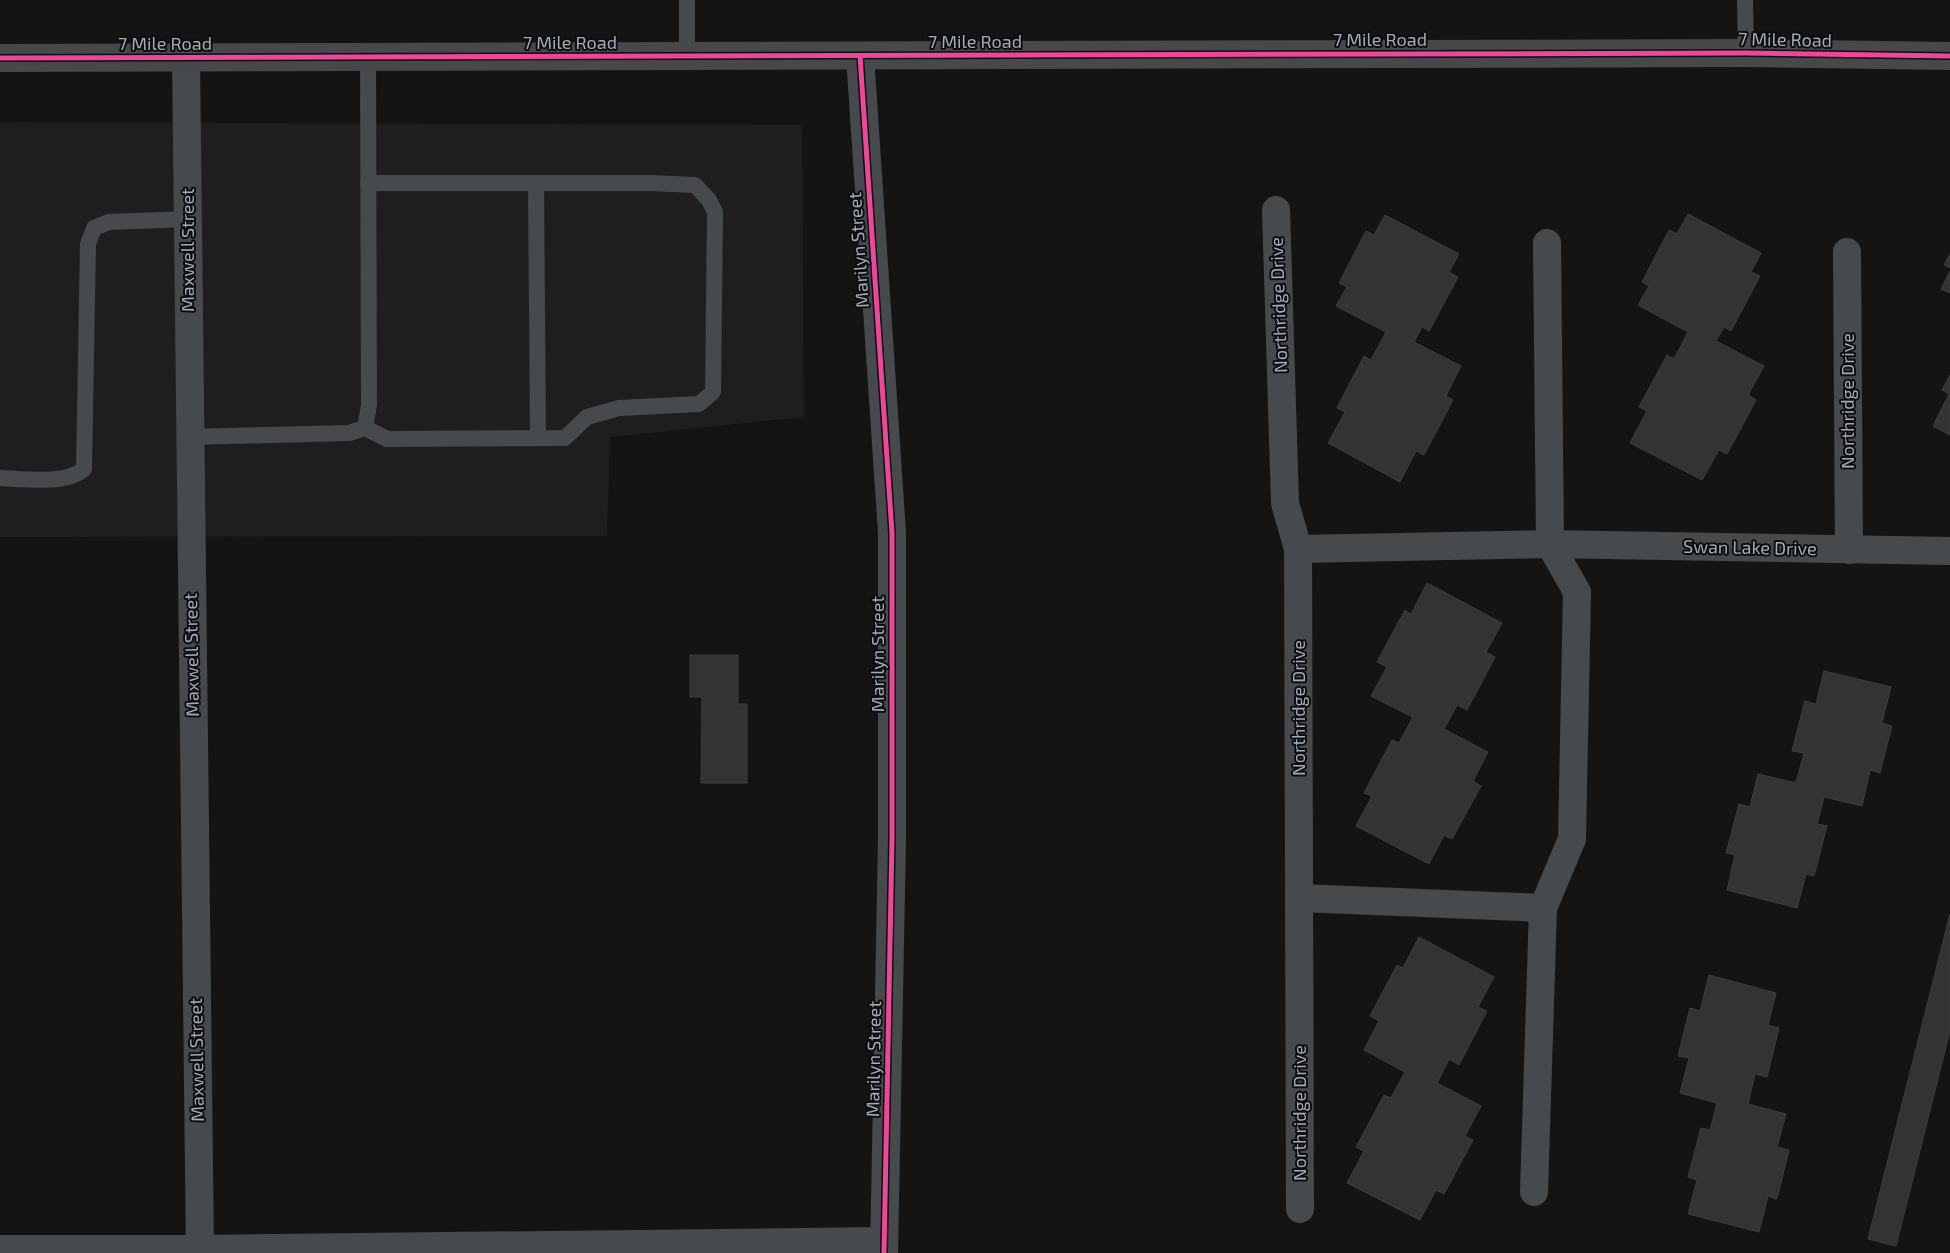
<svg xmlns="http://www.w3.org/2000/svg" width="1950" height="1253" font-family="'Exo 2',sans-serif">
<style>
.built{fill:#1e1e20}
.building{fill:#333335;stroke:#3c3e41}
.lines{fill:none;stroke-linecap:round;stroke-linejoin:round}
.lane{stroke:#474a4d;stroke-width:16}
.street{stroke:#474a4d;stroke-width:28}
.secondary{stroke:#46484b;stroke-width:28}
.cycleway-casing{stroke:#0e0e10;stroke-width:8}
.cycleway{stroke:#ed469a;stroke-width:5}
.labels{text-anchor:middle;stroke-width:4;stroke-linejoin:round;paint-order:stroke}
.street-label{font-size:18px;fill:#a3adb7;stroke:#0e0e10}
</style>
<rect width="100%" height="100%" fill="#141414"/>
<polygon class="built" points="0,122 802,125 804,417 610,437 607,536 0,537"/>
<g class="building">
<polygon points="1688,214 1761,253 1751,272 1760,276 1731,331 1724,327 1716,341 1764,366 1748,395 1756,400 1727,454 1719,450 1702,480 1630,443 1647,411 1639,407 1667,355 1674,359 1688,332 1638,305 1649,286 1642,282 1669,230 1677,234"/>
<polygon points="1385,215 1459,254 1449,272 1458,277 1429,331 1422,327 1414,342 1461,366 1446,396 1453,400 1424,455 1416,451 1400,482 1328,443 1345,412 1337,408 1364,356 1371,360 1386,332 1336,306 1347,287 1339,283 1366,231 1374,235"/>
<polygon points="1950,254 1950,268 1944,265"/>
<polygon points="1950,271 1950,293 1941,289"/>
<polygon points="1950,375 1950,435 1933,426 1949,394 1942,390"/>
<polygon points="1427,583 1502,623 1486,652 1495,657 1467,710 1457,705 1444,729 1488,752 1473,781 1481,786 1452,839 1444,835 1429,864 1356,826 1372,796 1364,793 1392,740 1399,743 1413,717 1371,696 1387,667 1377,662 1405,610 1411,614"/>
<polygon points="690,655 738,655 738,704 747,704 747,783 701,783 702,697 690,697"/>
<polygon points="1824,671 1891,687 1882,723 1892,726 1880,773 1870,770 1862,806 1824,797 1817,824 1827,826 1814,876 1806,874 1797,908 1727,890 1735,855 1726,853 1739,804 1750,807 1758,774 1796,783 1804,753 1792,751 1805,701 1816,704"/>
<polygon points="1950,914 1950,1031 1896,1246 1868,1239"/>
<polygon points="1419,937 1494,977 1478,1007 1487,1011 1459,1065 1449,1059 1437,1083 1481,1106 1465,1136 1473,1140 1444,1194 1436,1190 1420,1220 1347,1183 1364,1151 1356,1147 1384,1095 1391,1098 1405,1072 1364,1050 1379,1021 1370,1016 1397,965 1403,968"/>
<polygon points="1709,975 1776,993 1768,1025 1779,1028 1767,1077 1755,1074 1748,1104 1786,1114 1777,1147 1789,1150 1777,1199 1768,1196 1759,1232 1688,1214 1697,1180 1688,1177 1701,1128 1710,1130 1717,1103 1680,1093 1689,1058 1678,1056 1690,1008 1700,1011"/>
</g>
<g class="lines">
<g class="lane">
<polyline points="687,0 687,56"/>
<polyline points="1745,0 1746,53"/>
<polyline points="536,183 538,438"/>
<polyline points="365,428 387,439 565,438 587,417 619,408 699,404 713,392 715,212 709,200 695,185 649,183 368,183"/>
<polyline points="189,437 349,433 365,428 369,405 368,57"/>
<path d="M 0,478 C 24,479 66,485 84,469 L 88,244 L 94,228 L 109,222 L 188,219"/>
</g>
<g class="street">
<polyline points="860,56 892,533 892,840 884,1253"/>
<polyline points="186,57 200,1253"/>
<polyline points="1276,210 1285,503 1298,549 1300,1209"/>
<polyline points="1847,252 1849,550"/>
<polyline points="1298,549 1550,544 1950,551"/>
<polyline points="1300,898 1543,908"/>
<polyline points="1534,1192 1543,908 1572,839 1577,592 1550,544 1547,243"/>
<polyline points="0,1249 200,1249 884,1241"/>
</g>
<polyline class="secondary" points="0,58 1746,53 1950,56"/>
<defs>
<g id="cycleway">
<polyline points="860,56 892,533 892,840 884,1253"/>
<polyline points="0,58 1746,53 1950,56"/>
</g>
</defs>
<use href="#cycleway" class="cycleway-casing"/>
<use href="#cycleway" class="cycleway"/>
</g>
<g class="labels">
<g class="street-label">
<text x="1380" y="46">7 Mile Road</text>
<text transform="translate(1785 40) rotate(1)" y="6">7 Mile Road</text>
<text x="975" y="48">7 Mile Road</text>
<text x="570" y="49">7 Mile Road</text>
<text x="165" y="50">7 Mile Road</text>
<text transform="translate(188 250) rotate(-90)" y="6">Maxwell Street</text>
<text transform="translate(859 250) rotate(-94)" y="6">Marilyn Street</text>
<text transform="translate(1279 305) rotate(-92)" y="6">Northridge Drive</text>
<text transform="translate(1848 401) rotate(-90)" y="6">Northridge Drive</text>
<text transform="translate(1750 548) rotate(1)" y="6">Swan Lake Drive</text>
<text transform="translate(878 654) rotate(-90)" y="6">Marilyn Street</text>
<text transform="translate(192 655) rotate(-91)" y="6">Maxwell Street</text>
<text transform="translate(1299 708) rotate(-90)" y="6">Northridge Drive</text>
<text transform="translate(874 1059) rotate(-89)" y="6">Marilyn Street</text>
<text transform="translate(197 1060) rotate(-91)" y="6">Maxwell Street</text>
<text transform="translate(1300 1113) rotate(-90)" y="6">Northridge Drive</text>
</g>
</g>
</svg>
